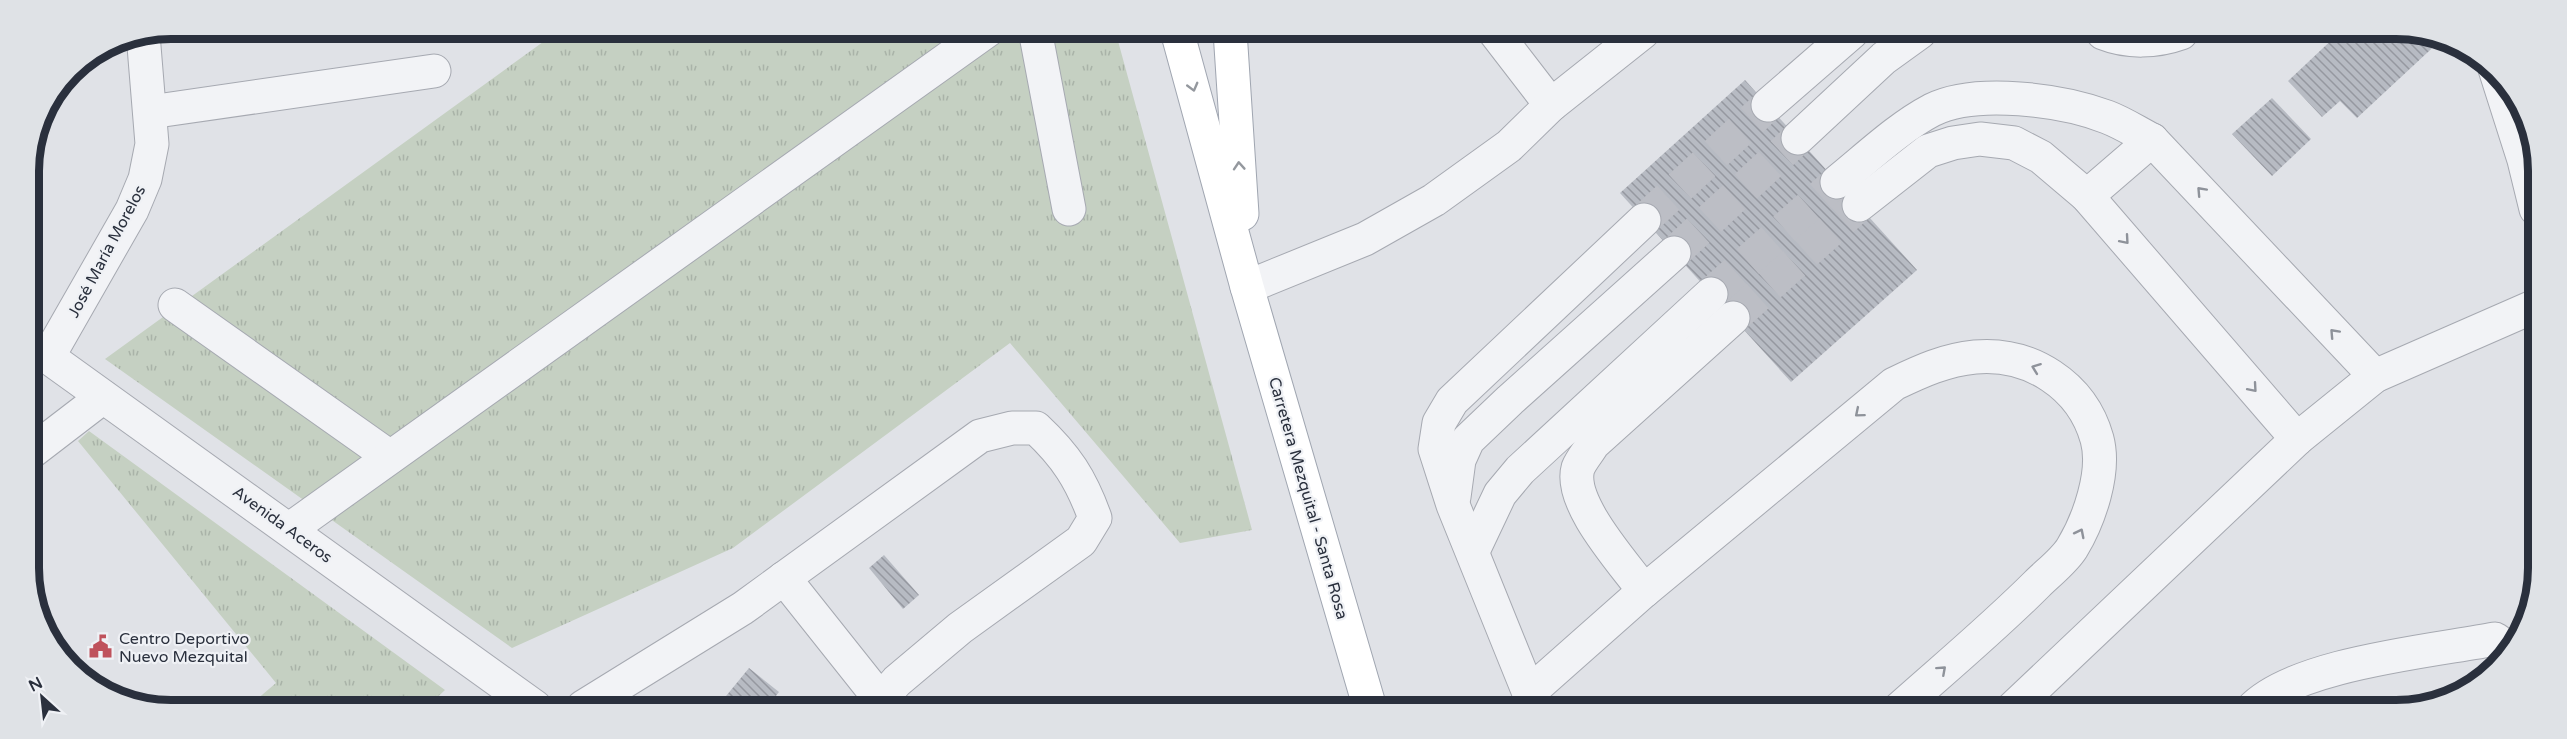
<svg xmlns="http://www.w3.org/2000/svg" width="2567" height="739" font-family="'Varela Round',sans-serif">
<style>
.grass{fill:url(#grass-tufts)}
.building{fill:url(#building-back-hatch)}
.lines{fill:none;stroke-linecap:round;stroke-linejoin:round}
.minor-tunnel{stroke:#bcbec5;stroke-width:33;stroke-dasharray:33 16;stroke-linecap:butt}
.minor-casing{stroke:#a6a9b1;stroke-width:35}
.major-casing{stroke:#a0a6b1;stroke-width:35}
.minor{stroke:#f2f3f6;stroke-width:33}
.major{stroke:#fff;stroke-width:33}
.oneway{stroke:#94989e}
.oneway2{stroke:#8e929a}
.labels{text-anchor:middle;stroke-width:4.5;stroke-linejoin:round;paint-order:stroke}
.street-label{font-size:16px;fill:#2a303d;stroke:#eff1f5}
.poi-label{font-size:16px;fill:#2a303d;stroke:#eff1f5;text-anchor:start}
.rim{fill:none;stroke:#2a303d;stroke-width:8}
</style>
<defs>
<pattern id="grass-tufts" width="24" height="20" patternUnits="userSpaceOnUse" patternTransform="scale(1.5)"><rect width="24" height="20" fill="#c5d0c2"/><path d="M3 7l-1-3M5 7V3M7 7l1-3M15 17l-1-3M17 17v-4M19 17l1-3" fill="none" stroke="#a9b3a8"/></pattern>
<pattern id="building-back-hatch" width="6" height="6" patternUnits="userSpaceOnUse" patternTransform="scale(1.5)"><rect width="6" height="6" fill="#b7bbc3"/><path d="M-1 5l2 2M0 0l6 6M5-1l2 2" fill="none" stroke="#9598a0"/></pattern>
</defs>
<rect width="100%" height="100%" fill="#e0e2e7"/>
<g class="grass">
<polygon points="561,29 1115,30 1252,530 1180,543 1010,343 733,548 512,648 105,359"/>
<polygon points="89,431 445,690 428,706 249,706 276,683 78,441"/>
</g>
<g class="building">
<polygon points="2339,33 2432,33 2442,39 2357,118 2340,101 2322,117 2288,81"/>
<polygon points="1745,80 1917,270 1791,382 1620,193"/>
<polygon points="2272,98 2311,139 2272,176 2232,134"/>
<polygon points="884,555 919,595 903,609 869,568"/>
<polygon points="749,668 779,692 767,707 717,707"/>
</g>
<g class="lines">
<g class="minor-tunnel">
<polyline points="1644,220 1768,105"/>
<polyline points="1674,253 1798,138"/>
<polyline points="1711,294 1837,182"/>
<polyline points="1733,318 1859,205"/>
</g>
<defs>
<g id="minor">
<polyline points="1035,30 1069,209"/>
<polyline points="1494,31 1551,105"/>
<path d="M 2103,33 C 2128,43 2156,42 2181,33"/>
<polyline points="2495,69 2524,160 2536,209"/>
<polyline points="1768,105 1852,32"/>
<polyline points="150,112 434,71"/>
<polyline points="1798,138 1884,58 1920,32"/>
<path d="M 1837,182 C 1868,157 1898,128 1932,110 C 1976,88 2063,100 2107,117 C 2123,123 2138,133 2152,140 L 2375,376"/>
<polyline points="2087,196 2152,140"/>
<polyline points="1859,205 1928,151 1953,143 1980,139 2014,143 2041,157 2087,196 2297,439"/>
<polyline points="1247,287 1365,239 1434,200 1509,146 1551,105 1643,32"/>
<polyline points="175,305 390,457"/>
<polyline points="30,344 535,707"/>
<polyline points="48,357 132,210 145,179 152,144 143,34"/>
<polyline points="30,453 103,397"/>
<polyline points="1454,497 1459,460 1468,440 1510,400 1674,253"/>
<polyline points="290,529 988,30"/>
<polyline points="1473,551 1500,494 1520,470 1711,294"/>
<polyline points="784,578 881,700"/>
<path d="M 1644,591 C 1624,563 1568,503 1578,468 C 1581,460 1589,451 1593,444 L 1733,318"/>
<path d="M 1530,692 L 1644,591 L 1894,384 C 1921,371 1945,360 1975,357 C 2030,352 2082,385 2097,439 C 2106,472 2089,520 2072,548 C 2064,561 2048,573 2037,584 C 1993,628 1945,668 1899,709"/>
<path d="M 583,707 L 743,608 L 980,436 L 1012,428 L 1036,428 C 1066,456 1081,479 1095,518 L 1081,541 L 960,628 L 897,681 L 874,707"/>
<polyline points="1535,708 1453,505 1435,449 1439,423 1452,401 1644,220"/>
<polyline points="2012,709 2297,439 2375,376 2535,306"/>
<path d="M 2251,710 C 2293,664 2432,651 2495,639 L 2511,650"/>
</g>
<g id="major">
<polyline points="1177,31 1247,287 1370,708"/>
<polyline points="1230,31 1242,214"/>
</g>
</defs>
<use href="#minor" class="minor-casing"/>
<use href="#major" class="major-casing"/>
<use href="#minor" class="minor"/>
<use href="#major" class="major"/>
</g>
<defs><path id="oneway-chevron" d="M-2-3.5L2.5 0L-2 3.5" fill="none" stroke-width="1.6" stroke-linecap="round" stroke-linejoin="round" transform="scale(1.5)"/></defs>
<g class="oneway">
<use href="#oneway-chevron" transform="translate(1193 87) rotate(75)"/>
<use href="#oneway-chevron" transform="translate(1239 166) rotate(-94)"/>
</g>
<g class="oneway2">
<use href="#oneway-chevron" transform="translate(2201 191) rotate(-133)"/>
<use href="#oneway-chevron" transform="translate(2125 240) rotate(49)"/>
<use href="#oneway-chevron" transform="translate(2334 333) rotate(-133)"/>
<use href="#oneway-chevron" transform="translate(2036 368) rotate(-159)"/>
<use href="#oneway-chevron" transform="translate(2253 388) rotate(49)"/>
<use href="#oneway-chevron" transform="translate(1859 413) rotate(140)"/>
<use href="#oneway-chevron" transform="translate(2080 533) rotate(-63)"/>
<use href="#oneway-chevron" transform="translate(1942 670) rotate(-42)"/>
</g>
<defs>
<symbol id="civic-bare" viewBox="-9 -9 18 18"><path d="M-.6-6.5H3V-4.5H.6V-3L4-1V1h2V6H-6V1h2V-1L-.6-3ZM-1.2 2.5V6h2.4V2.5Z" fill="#bf525c" stroke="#eff1f5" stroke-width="2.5" paint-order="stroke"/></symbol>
</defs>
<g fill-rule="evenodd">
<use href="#civic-bare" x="84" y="630" width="33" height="33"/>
</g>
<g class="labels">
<g class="street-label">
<text transform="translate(106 251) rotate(-62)" y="6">José María Morelos</text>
<text transform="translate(1309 498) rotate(74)" y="6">Carretera Mezquital - Santa Rosa</text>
<text transform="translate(283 524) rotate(36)" y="6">Avenida Aceros</text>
</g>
<g class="poi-label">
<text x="119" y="644">Centro Deportivo<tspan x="119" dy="18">Nuevo Mezquital</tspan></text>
</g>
</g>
<path d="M0 0H2567V739H0ZM171 39H2396A132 132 0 0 1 2528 171V568A132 132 0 0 1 2396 700H171A132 132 0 0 1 39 568V171A132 132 0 0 1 171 39Z" fill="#dfe2e6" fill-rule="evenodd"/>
<path class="rim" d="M171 39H2396A132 132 0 0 1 2528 171V568A132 132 0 0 1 2396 700H171A132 132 0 0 1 39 568V171A132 132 0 0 1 171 39Z"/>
<g transform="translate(42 697) rotate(333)" stroke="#eff1f5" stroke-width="4.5" paint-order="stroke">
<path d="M0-4.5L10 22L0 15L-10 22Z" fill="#2a303d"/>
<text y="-9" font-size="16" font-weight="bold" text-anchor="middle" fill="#2a303d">N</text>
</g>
</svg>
